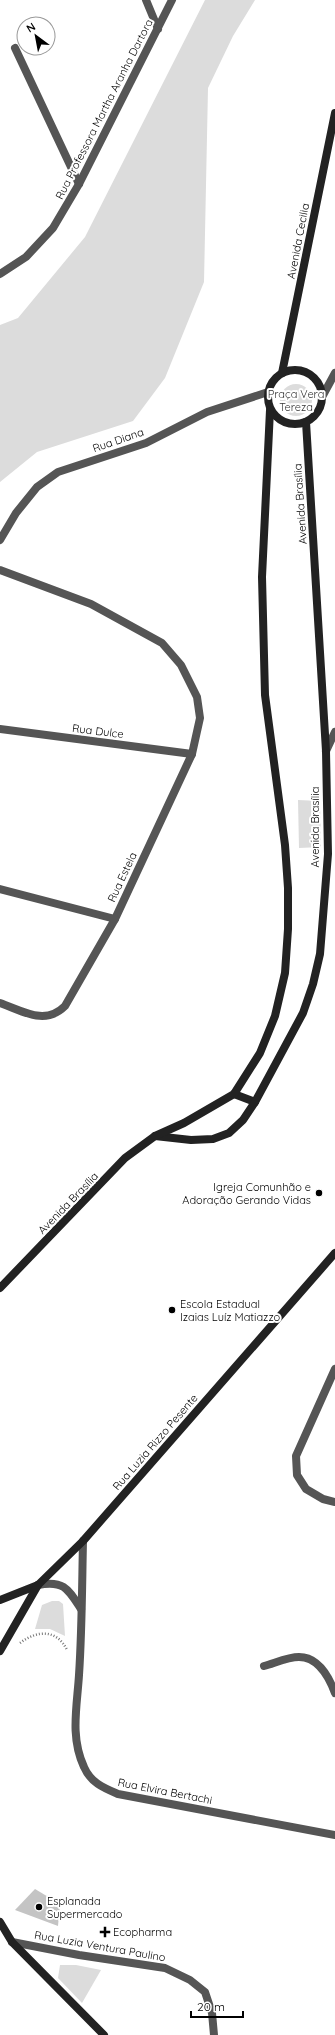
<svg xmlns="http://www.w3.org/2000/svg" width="335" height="2035" font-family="Quicksand,sans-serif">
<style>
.green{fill:#dcdcdc}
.building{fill:#c4c4c4}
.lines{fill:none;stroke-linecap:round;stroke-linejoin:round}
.path{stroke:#777;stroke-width:2.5;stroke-dasharray:1 2;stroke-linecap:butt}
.street{stroke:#555;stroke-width:8}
.secondary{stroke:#222;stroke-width:8}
.poi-dot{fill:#000;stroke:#fff;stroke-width:1.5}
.labels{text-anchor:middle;stroke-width:4;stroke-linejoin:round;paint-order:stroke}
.street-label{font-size:11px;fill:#000;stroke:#fff}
.park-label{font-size:11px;fill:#333;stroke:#fff}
.poi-label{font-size:11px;fill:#000;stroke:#fff;text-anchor:start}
</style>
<rect width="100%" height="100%" fill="#fff"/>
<g class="green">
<polygon points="205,0 255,0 233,36 208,88 204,282 165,378 133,421 37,452 0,482 0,325 18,318 85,237"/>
<circle cx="296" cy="400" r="16"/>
<polygon points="298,800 320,801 321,847 299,848"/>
<polygon points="52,1601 59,1601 63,1604 65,1636 50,1629 35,1629 42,1605"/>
<polygon points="60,1965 76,1965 101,1970 82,2003 58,1978"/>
</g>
<polygon class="building" points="35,1889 60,1904 58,1926 15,1910"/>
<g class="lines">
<path class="path" d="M 20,1643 C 37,1630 57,1629 67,1650"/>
<g class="street">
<polyline points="146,0 158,29"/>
<polyline points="15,48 79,184"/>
<polyline points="0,274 26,257 53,228 79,184 172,0"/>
<polyline points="322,397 335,373"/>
<polyline points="0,540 16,513 37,487 58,472 146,443 207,412 268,392"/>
<path d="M 0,570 L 91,604 L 162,643 L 181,665 L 197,697 L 200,718 L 192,754 L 115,919 L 65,1006 C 45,1026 23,1011 0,1003"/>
<polyline points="0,729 192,754"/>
<polyline points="326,751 335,732"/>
<polyline points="0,889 115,919"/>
<polyline points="335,1369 296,1456 297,1475 306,1489 323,1499 335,1502"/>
<path d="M 83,1541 C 82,1585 82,1630 79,1675 C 77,1707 70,1737 84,1767 C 91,1783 104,1788 118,1794 L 335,1835"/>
<path d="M 38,1585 C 64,1580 68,1589 81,1609"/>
<path d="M 264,1666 C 275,1663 288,1657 299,1657 C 318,1657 329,1677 335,1693"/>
<polyline points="12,1942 79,1955 165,1968 190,1980 205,1992 212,2013 214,2035"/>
</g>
<g class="secondary">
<circle cx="295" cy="397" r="27"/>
<polyline points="282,373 335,113"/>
<polyline points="234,1094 255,1102"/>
<polyline points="155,1136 191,1140 213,1139 229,1133 243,1120 255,1102 303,1013 313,984 320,954 328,854 326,751 306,422"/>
<polyline points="0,1288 125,1158 155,1136 184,1123 234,1094 260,1053 275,1016 285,973 288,929 288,888 285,845 265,695 262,577 270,410"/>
<polyline points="0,1600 38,1585"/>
<polyline points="0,1651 38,1585 83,1541 335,1253"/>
<polyline points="0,1922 12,1942 104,2035"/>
</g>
</g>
<g class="poi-dot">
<circle cx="319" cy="1193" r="4"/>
<circle cx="172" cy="1310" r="4"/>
<circle cx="39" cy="1907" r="4"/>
<path d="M103 1926h4v4h4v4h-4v4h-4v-4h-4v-4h4z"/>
</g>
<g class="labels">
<g class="street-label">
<text transform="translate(104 109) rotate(-63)" y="4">Rua Professora Martha Aranha Dartora</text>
<text transform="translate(298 241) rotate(-79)" y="4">Avenida Cecilia</text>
<text transform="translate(118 440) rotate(-19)" y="4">Rua Diana</text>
<text transform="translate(300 504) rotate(-94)" y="4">Avenida Brasília</text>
<text transform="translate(98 731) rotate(7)" y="4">Rua Dulce</text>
<text transform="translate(315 827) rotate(-90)" y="4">Avenida Brasília</text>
<text transform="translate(122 877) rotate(-65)" y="4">Rua Estela</text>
<text transform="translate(68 1203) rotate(-46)" y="4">Avenida Brasília</text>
<text transform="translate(155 1442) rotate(-49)" y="4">Rua Luzia Rizzo Pesente</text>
<text transform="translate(165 1791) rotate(11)" y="4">Rua Elvira Bertachi</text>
<text transform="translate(100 1946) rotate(10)" y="4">Rua Luzia Ventura Paulino</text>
</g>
<g class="park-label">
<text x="296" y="398">Praça Vera<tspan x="296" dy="13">Tereza</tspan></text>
</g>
<g class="poi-label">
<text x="311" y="1191" text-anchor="end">Igreja Comunhão e<tspan x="311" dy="13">Adoração Gerando Vidas</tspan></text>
<text x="180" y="1308">Escola Estadual<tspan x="180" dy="13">Izaias Luíz Matiazzo</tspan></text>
<text x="47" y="1905">Esplanada<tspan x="47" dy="13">Supermercado</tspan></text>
<text x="113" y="1936">Ecopharma</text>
</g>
</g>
<g transform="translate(36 36) rotate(328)"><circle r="19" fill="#ffffff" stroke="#999999"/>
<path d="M0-3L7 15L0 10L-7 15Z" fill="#000000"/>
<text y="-6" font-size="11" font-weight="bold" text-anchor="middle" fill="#000000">N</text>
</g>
<path d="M191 2011v6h52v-6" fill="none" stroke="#000000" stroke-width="2"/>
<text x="197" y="2011" font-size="12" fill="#000000" stroke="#ffffff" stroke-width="3" paint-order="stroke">20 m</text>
</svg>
